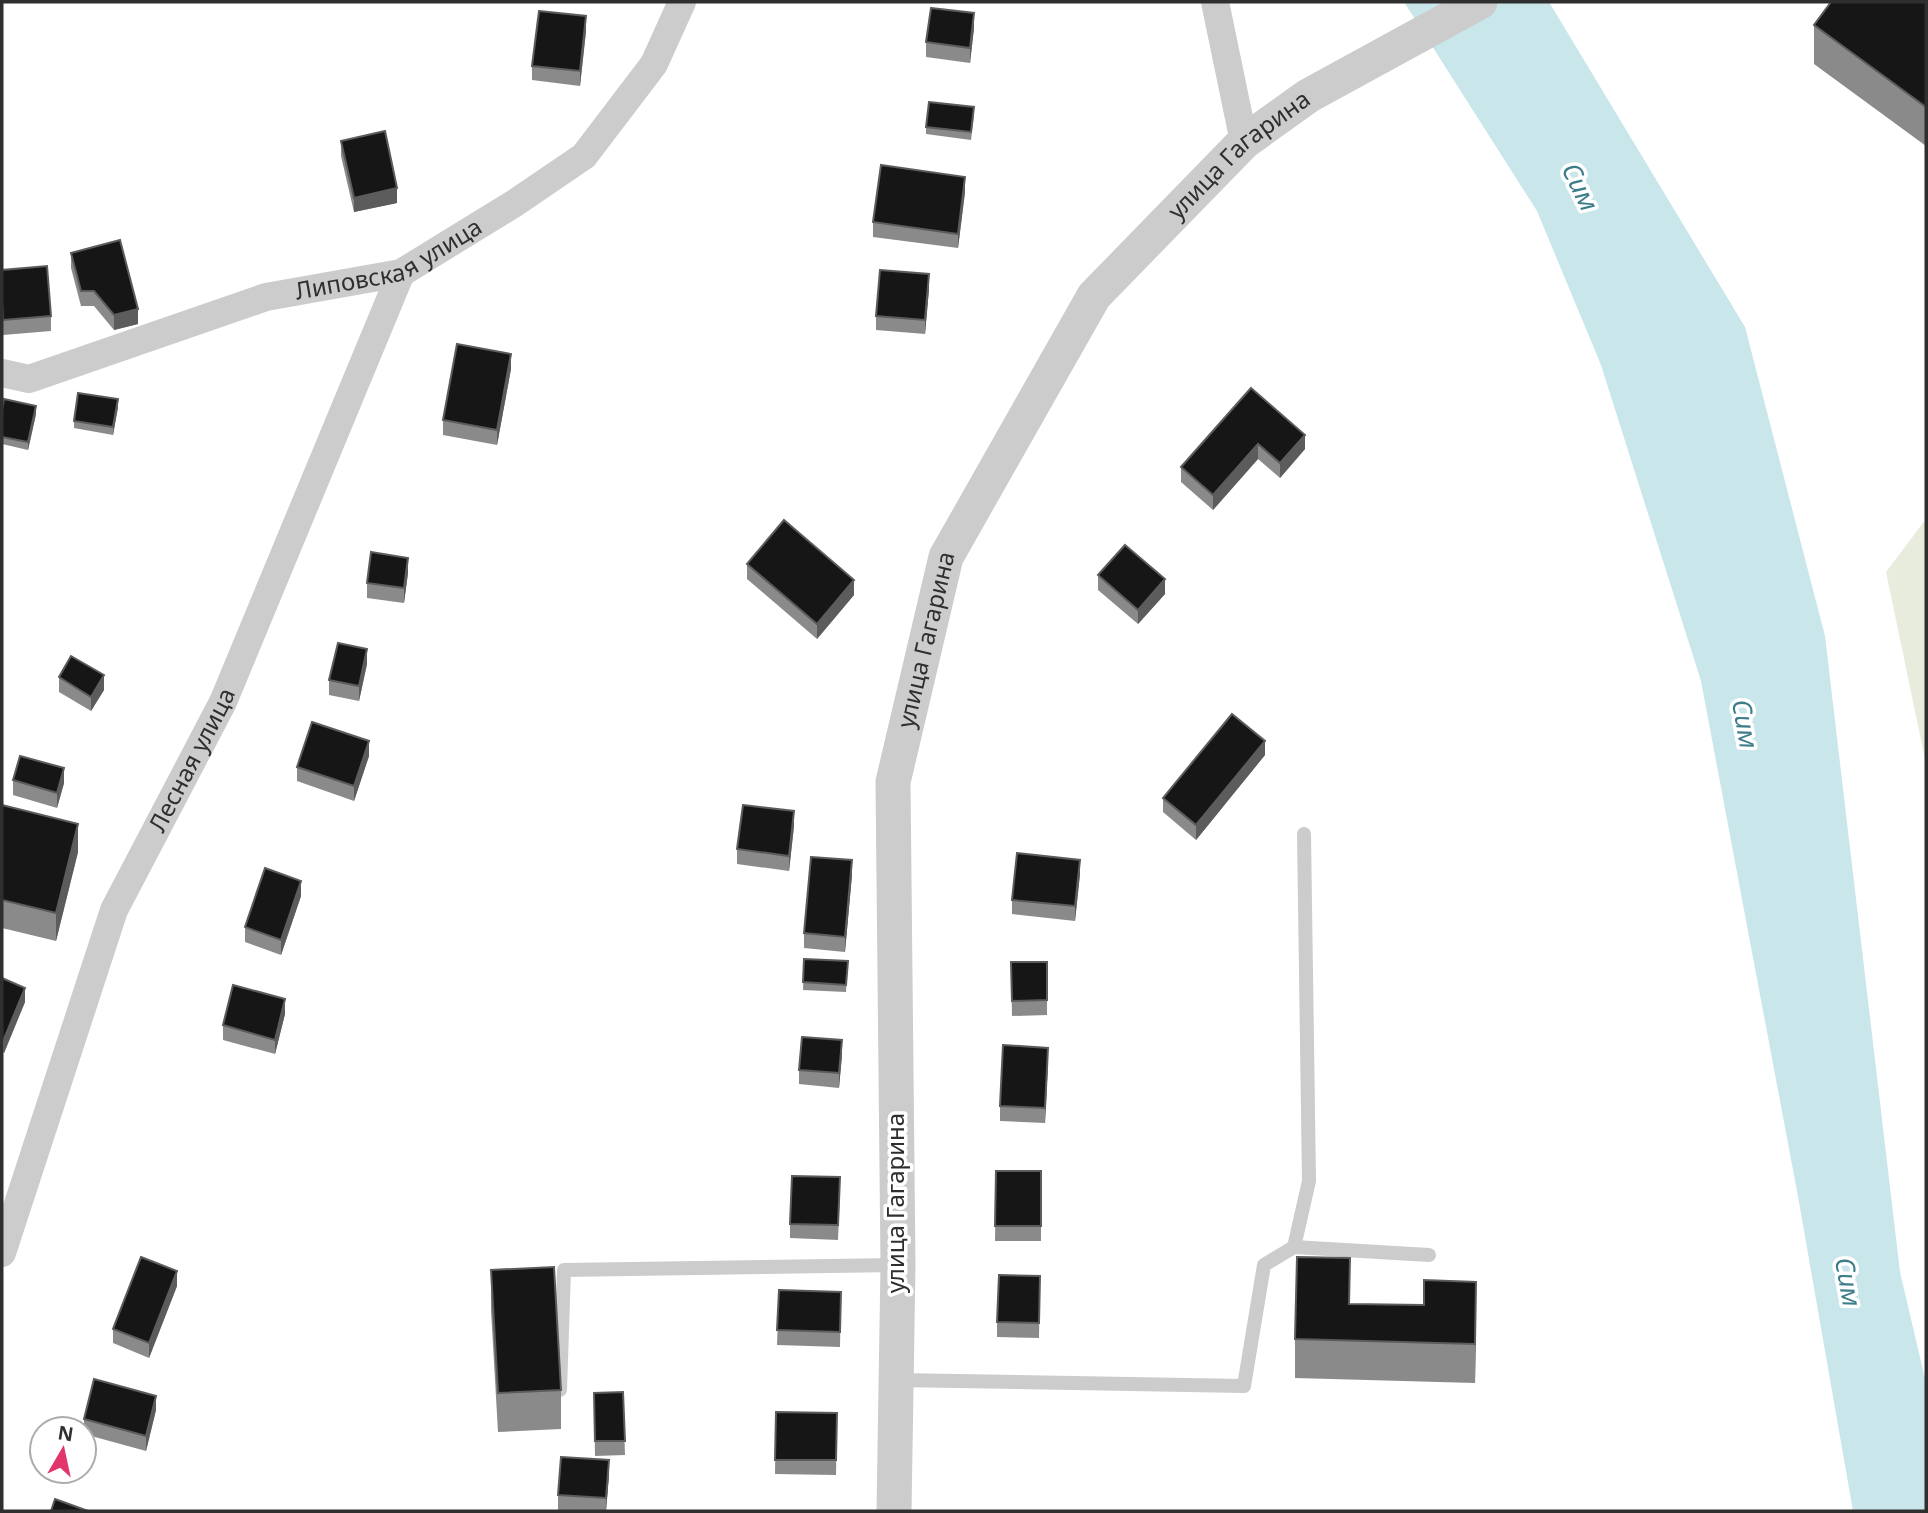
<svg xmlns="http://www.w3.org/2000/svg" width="1928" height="1513" font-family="'Noto Sans',sans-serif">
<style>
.green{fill:#e8ecdd}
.water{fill:#c9e6eb}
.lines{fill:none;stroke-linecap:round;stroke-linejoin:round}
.service{stroke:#ccc;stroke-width:14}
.minor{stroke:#ccc;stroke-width:28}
.tertiary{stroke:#ccc;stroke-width:35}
.wall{fill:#8a8a8a}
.shaded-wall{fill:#5c5c5c}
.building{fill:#161616;stroke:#5c5c5c;stroke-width:2}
.labels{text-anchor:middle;stroke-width:7;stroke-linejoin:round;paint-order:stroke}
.street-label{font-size:24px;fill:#2f2f2f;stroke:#fff}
.water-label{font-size:26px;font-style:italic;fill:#3c7d89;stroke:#fff}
</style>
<rect width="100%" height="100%" fill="#fff"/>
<polygon class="green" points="1926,519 1926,764 1886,572"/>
<polygon class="water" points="1404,2 1549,2 1745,327 1825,636 1900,1272 1926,1383 1926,1511 1853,1511 1799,1202 1701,681 1601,365 1537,211"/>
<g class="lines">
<g class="service">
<polyline points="1294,1247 1309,1181 1304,834"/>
<polyline points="896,1380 1244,1386 1264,1265 1294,1247 1429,1255"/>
<polyline points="560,1390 564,1270 898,1265"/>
</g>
<g class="minor">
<polyline points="1215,2 1244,142"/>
<path id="s1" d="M 2,373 L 29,379 L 266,297 L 401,273 L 515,203 L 584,156 L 654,64 L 682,2"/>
<path id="s2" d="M 2,1253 L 114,910 L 223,702 L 401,273"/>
</g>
<path class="tertiary" id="s3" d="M 894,1511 L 898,1265 L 893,782 L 946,557 L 1094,296 L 1244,142 L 1308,96 L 1480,2"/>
</g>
<g class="wall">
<polygon points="1926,2 1926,146 1814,64 1814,25"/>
<polygon points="974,28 970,63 926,57 926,42"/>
<polygon points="586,31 580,86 532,80 532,66"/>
<polygon points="974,115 971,140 926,134 926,127"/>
<polygon points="341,141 397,203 354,212 341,156"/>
<polygon points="965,192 958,248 873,237 873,222"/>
<polygon points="71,253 138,324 114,330 94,306 81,306 71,268"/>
<polygon points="2,270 51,316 51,331 3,335 2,317"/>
<polygon points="929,289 925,334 876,330 876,316"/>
<polygon points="511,369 497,445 443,435 443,420"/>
<polygon points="1251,388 1305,449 1280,478 1258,459 1213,510 1181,482 1181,467"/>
<polygon points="118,407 113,435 74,428 74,421"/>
<polygon points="2,410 36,414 28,450 2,444"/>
<polygon points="747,564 854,595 817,639 747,579"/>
<polygon points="408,573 404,603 367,598 367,583"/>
<polygon points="1098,575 1165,594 1138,624 1098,590"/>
<polygon points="367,664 359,701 329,695 329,680"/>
<polygon points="59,677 104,690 91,711 59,692"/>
<polygon points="1265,755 1196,840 1163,812 1163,798"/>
<polygon points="369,756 354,801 297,781 297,767"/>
<polygon points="13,780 64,783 57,808 13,795"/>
<polygon points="2,805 78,852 56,941 2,928"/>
<polygon points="794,826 789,871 737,864 737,849"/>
<polygon points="1080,874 1075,921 1012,914 1012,900"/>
<polygon points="852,875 845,952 804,948 804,933"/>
<polygon points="301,896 281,955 245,942 245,927"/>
<polygon points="804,959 848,961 846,992 803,990"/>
<polygon points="1011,962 1047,962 1047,1015 1012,1016"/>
<polygon points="2,978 25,1002 4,1053 2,1052"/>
<polygon points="285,1014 275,1054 223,1040 223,1025"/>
<polygon points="842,1055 839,1088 799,1084 799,1070"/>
<polygon points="1048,1062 1045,1123 1000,1121 1000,1106"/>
<polygon points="996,1171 1041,1171 1041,1241 995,1241"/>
<polygon points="840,1192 838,1240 790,1238 790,1224"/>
<polygon points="491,1270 561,1390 561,1429 498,1432 491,1310"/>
<polygon points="1040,1276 1039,1338 997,1337 997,1322"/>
<polygon points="177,1286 149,1358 113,1343 113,1329"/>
<polygon points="779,1290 841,1292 840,1347 777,1345"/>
<polygon points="1350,1304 1476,1321 1475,1383 1295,1378 1295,1339"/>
<polygon points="623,1392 625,1455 595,1456 594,1393"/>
<polygon points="156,1410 146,1451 84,1434 84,1419"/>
<polygon points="776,1412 837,1413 836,1475 775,1474"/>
<polygon points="609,1475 606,1511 558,1510 558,1495"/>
</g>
<g class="shaded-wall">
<polygon points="974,13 974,28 970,63 970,48"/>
<polygon points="586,16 586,31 580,86 580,71"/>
<polygon points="965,177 965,192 958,248 958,234"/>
<polygon points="397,188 397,203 354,212 354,198"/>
<polygon points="929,274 929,289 925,334 925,320"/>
<polygon points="138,309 138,324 114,330 114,315"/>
<polygon points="511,354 511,369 497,445 497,430"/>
<polygon points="118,399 118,407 113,435 113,427"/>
<polygon points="36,406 36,414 28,450 28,442"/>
<polygon points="1305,435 1305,449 1280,478 1280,463"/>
<polygon points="1258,444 1258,459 1213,510 1213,495"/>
<polygon points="408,558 408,573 404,603 404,588"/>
<polygon points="1165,579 1165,594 1138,624 1138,610"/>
<polygon points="854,580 854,595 817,639 817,624"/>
<polygon points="367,649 367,664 359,701 359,686"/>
<polygon points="104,675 104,690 91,711 91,697"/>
<polygon points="369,741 369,756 354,801 354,786"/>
<polygon points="1265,741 1265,755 1196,840 1196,825"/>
<polygon points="64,768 64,783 57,808 57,793"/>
<polygon points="794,811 794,826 789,871 789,856"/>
<polygon points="78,824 78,852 56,941 56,913"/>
<polygon points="852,860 852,875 845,952 845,937"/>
<polygon points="1080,860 1080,874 1075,921 1075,906"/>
<polygon points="301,881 301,896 281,955 281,940"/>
<polygon points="25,988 25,1002 4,1053 4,1039"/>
<polygon points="285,999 285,1014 275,1054 275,1040"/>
<polygon points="842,1040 842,1055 839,1088 839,1073"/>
<polygon points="1048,1048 1048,1062 1045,1123 1045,1108"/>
<polygon points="177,1271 177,1286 149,1358 149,1343"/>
<polygon points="1476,1282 1476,1321 1475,1383 1475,1344"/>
<polygon points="156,1396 156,1410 146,1451 146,1436"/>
<polygon points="609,1460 609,1475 606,1511 606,1498"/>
</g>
<g class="building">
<polygon points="1831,2 1926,2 1926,107 1814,25"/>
<polygon points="931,8 974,13 970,48 926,42"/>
<polygon points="539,11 586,16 580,71 532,66"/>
<polygon points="929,102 974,107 971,132 926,127"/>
<polygon points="385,131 397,188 354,198 341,141"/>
<polygon points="881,165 965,177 958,234 873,222"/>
<polygon points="120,240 138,309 114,315 94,291 81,291 71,253"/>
<polygon points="47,266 51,316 3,320 2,302 2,270"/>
<polygon points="880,270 929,274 925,320 876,316"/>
<polygon points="457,344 511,354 497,430 443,420"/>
<polygon points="1251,388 1305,435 1280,463 1258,444 1213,495 1181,467"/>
<polygon points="78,393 118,399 113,427 74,421"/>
<polygon points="4,399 36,406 28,442 2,437 2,410"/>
<polygon points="784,520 854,580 817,624 747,564"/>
<polygon points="1125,545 1165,579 1138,610 1098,575"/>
<polygon points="371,552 408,558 404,588 367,583"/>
<polygon points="338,643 367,649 359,686 329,680"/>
<polygon points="71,656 104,675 91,697 59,677"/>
<polygon points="1232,714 1265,741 1196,825 1163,798"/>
<polygon points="312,722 369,741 354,786 297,767"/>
<polygon points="20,756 64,768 57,793 13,780"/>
<polygon points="2,805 78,824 56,913 2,900"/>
<polygon points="743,805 794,811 789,856 737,849"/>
<polygon points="1017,853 1080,860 1075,906 1012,900"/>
<polygon points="811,857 852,860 845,937 804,933"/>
<polygon points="265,868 301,881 281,940 245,927"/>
<polygon points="804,959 848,961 846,985 803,982"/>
<polygon points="1011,962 1047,962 1047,1000 1012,1001"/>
<polygon points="2,978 25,988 4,1039 2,1037"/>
<polygon points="233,985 285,999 275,1040 223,1025"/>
<polygon points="802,1037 842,1040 839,1073 799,1070"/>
<polygon points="1003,1045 1048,1048 1045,1108 1000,1106"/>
<polygon points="996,1171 1041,1171 1041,1226 995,1226"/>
<polygon points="792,1176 840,1177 838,1225 790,1224"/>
<polygon points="141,1257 177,1271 149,1343 113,1329"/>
<polygon points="1297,1257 1350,1258 1349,1304 1424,1305 1424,1280 1476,1282 1475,1344 1295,1339"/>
<polygon points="554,1267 561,1390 498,1393 491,1270"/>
<polygon points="999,1275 1040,1276 1039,1323 997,1322"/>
<polygon points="779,1290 841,1292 840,1332 777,1330"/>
<polygon points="94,1379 156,1396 146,1436 84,1419"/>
<polygon points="623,1392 625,1441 595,1441 594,1393"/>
<polygon points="776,1412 837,1413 836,1460 775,1460"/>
<polygon points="561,1457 609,1460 606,1498 558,1495"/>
<polygon points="55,1499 88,1511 51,1511"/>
</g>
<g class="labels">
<g class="street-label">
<text dy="8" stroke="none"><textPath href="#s3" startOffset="1463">улица Гагарина</textPath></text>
<text dy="8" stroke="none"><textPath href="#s1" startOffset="408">Липовская улица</textPath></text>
<text dy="8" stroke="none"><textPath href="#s3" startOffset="875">улица Гагарина</textPath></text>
<text dy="8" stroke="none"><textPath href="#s2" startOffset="530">Лесная улица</textPath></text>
<text transform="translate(896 1203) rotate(-90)" y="8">улица Гагарина</text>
</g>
<g class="water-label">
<text transform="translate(1580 187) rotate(64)" y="9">Сим</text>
<text transform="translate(1745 724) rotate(80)" y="9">Сим</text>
<text transform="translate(1848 1282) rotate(80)" y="9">Сим</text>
</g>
</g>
<rect width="1928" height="1513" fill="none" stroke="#2f2f2f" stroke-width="7"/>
<g transform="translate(63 1450) rotate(9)"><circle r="33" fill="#ffffff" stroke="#acacac" stroke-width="2"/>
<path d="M0-5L12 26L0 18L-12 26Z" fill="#e1356c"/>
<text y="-10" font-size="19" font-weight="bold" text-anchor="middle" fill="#2f2f2f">N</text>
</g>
</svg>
